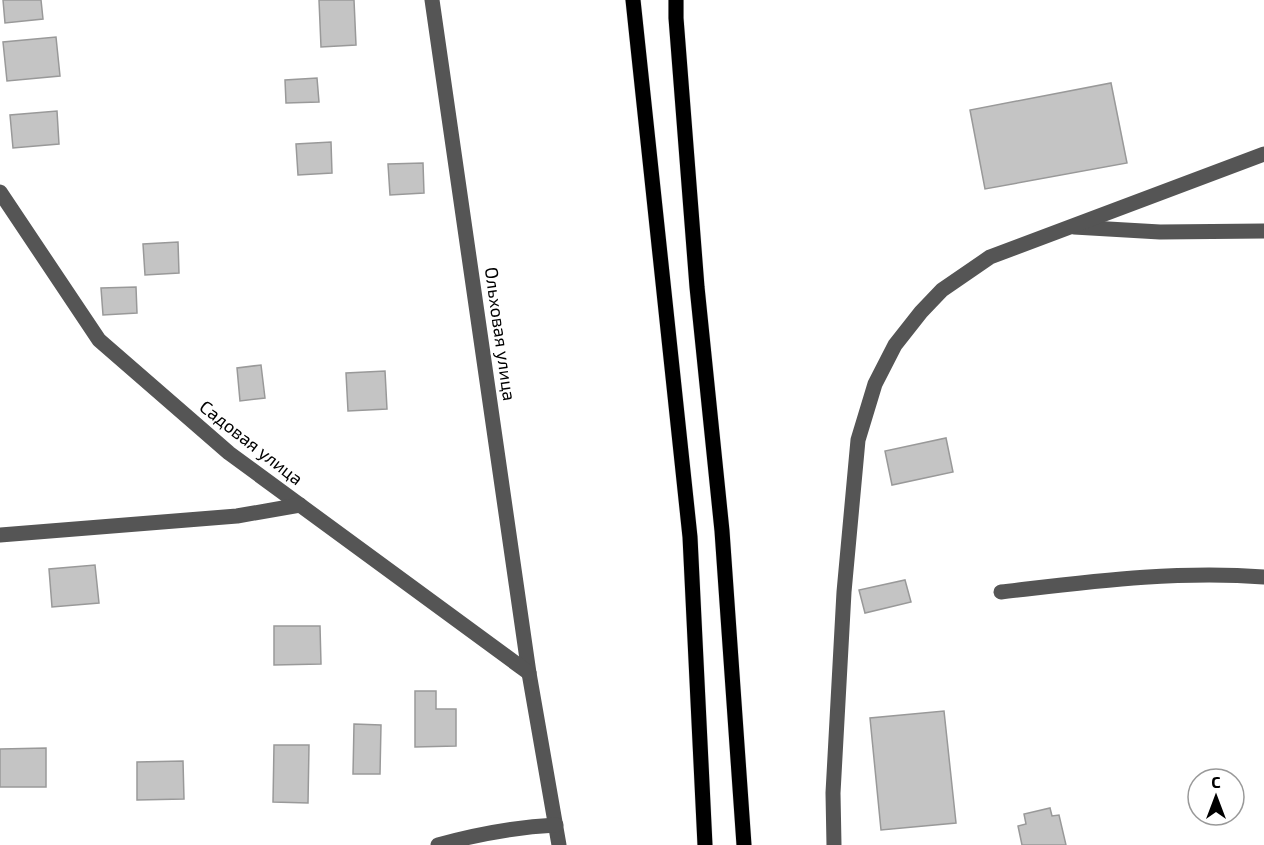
<svg xmlns="http://www.w3.org/2000/svg" width="1264" height="845" font-family="'Exo 2',sans-serif">
<style>
.building{fill:#c4c4c4;stroke:#999;stroke-width:1.5}
.lines{fill:none;stroke-linecap:round;stroke-linejoin:round}
.major-casing{stroke:#dbdbdb;stroke-width:16}
.minor{stroke:#555;stroke-width:15}
.major{stroke:#000;stroke-width:15}
.labels{text-anchor:middle;stroke-width:4.5;stroke-linejoin:round;paint-order:stroke}
.street-label{font-size:18px;fill:#000;stroke:#fff}
</style>
<rect width="100%" height="100%" fill="#fff"/>
<g class="building">
<polygon points="3,0 41,0 43,19 5,23"/>
<polygon points="319,0 354,0 356,45 321,47"/>
<polygon points="56,37 60,76 7,81 3,42"/>
<polygon points="317,78 319,102 286,103 285,80"/>
<polygon points="1111,83 1127,163 985,189 970,110"/>
<polygon points="57,111 59,144 13,148 10,115"/>
<polygon points="331,142 332,173 298,175 296,144"/>
<polygon points="423,163 424,193 390,195 388,164"/>
<polygon points="178,242 179,273 145,275 143,244"/>
<polygon points="136,287 137,313 103,315 101,288"/>
<polygon points="261,365 265,398 240,401 237,368"/>
<polygon points="385,371 387,409 348,411 346,373"/>
<polygon points="946,438 953,472 892,485 885,451"/>
<polygon points="95,565 99,603 52,607 49,569"/>
<polygon points="905,580 911,602 865,613 859,590"/>
<polygon points="274,626 320,626 321,664 274,665"/>
<polygon points="415,691 436,691 436,709 456,709 456,746 415,747"/>
<polygon points="944,711 956,823 881,830 870,718"/>
<polygon points="354,724 381,725 380,774 353,774"/>
<polygon points="274,745 309,745 308,803 273,802"/>
<polygon points="46,748 46,787 0,787 0,749"/>
<polygon points="183,761 184,799 137,800 137,762"/>
<polygon points="1050,808 1052,816 1059,815 1066,845 1022,845 1018,826 1026,824 1024,814"/>
</g>
<g class="lines">
<defs>
<g id="major">
<polyline points="633,0 690,537 705,845"/>
<polyline points="676,0 676,18 697,287 722,531 744,845"/>
</g>
</defs>
<use href="#major" class="major-casing"/>
<g class="minor">
<polyline points="432,0 529,673 559,845"/>
<polyline points="0,192 99,340 229,453 529,673"/>
<polyline points="1074,227 1160,232 1264,231"/>
<polyline points="0,535 237,516 300,505"/>
<path d="M 1001,592 C 1088,582 1176,570 1264,577"/>
<path d="M 438,845 C 478,834 515,827 556,825"/>
<polyline points="834,845 833,793 844,592 858,440 875,384 895,345 921,312 942,290 990,257 1264,154"/>
</g>
<use href="#major" class="major"/>
</g>
<g class="labels">
<g class="street-label">
<text transform="translate(500 334) rotate(82)" y="6">Ольховая улица</text>
<text transform="translate(251 443) rotate(38)" y="6">Садовая улица</text>
</g>
</g>
<g transform="translate(1216 797)"><circle r="28" fill="#ffffff" stroke="#999999" stroke-width="1.5"/>
<path d="M0-4.5L10 22L0 15L-10 22Z" fill="#000000"/>
<text y="-9" font-size="16" font-weight="bold" text-anchor="middle" fill="#000000">С</text>
</g>
</svg>
